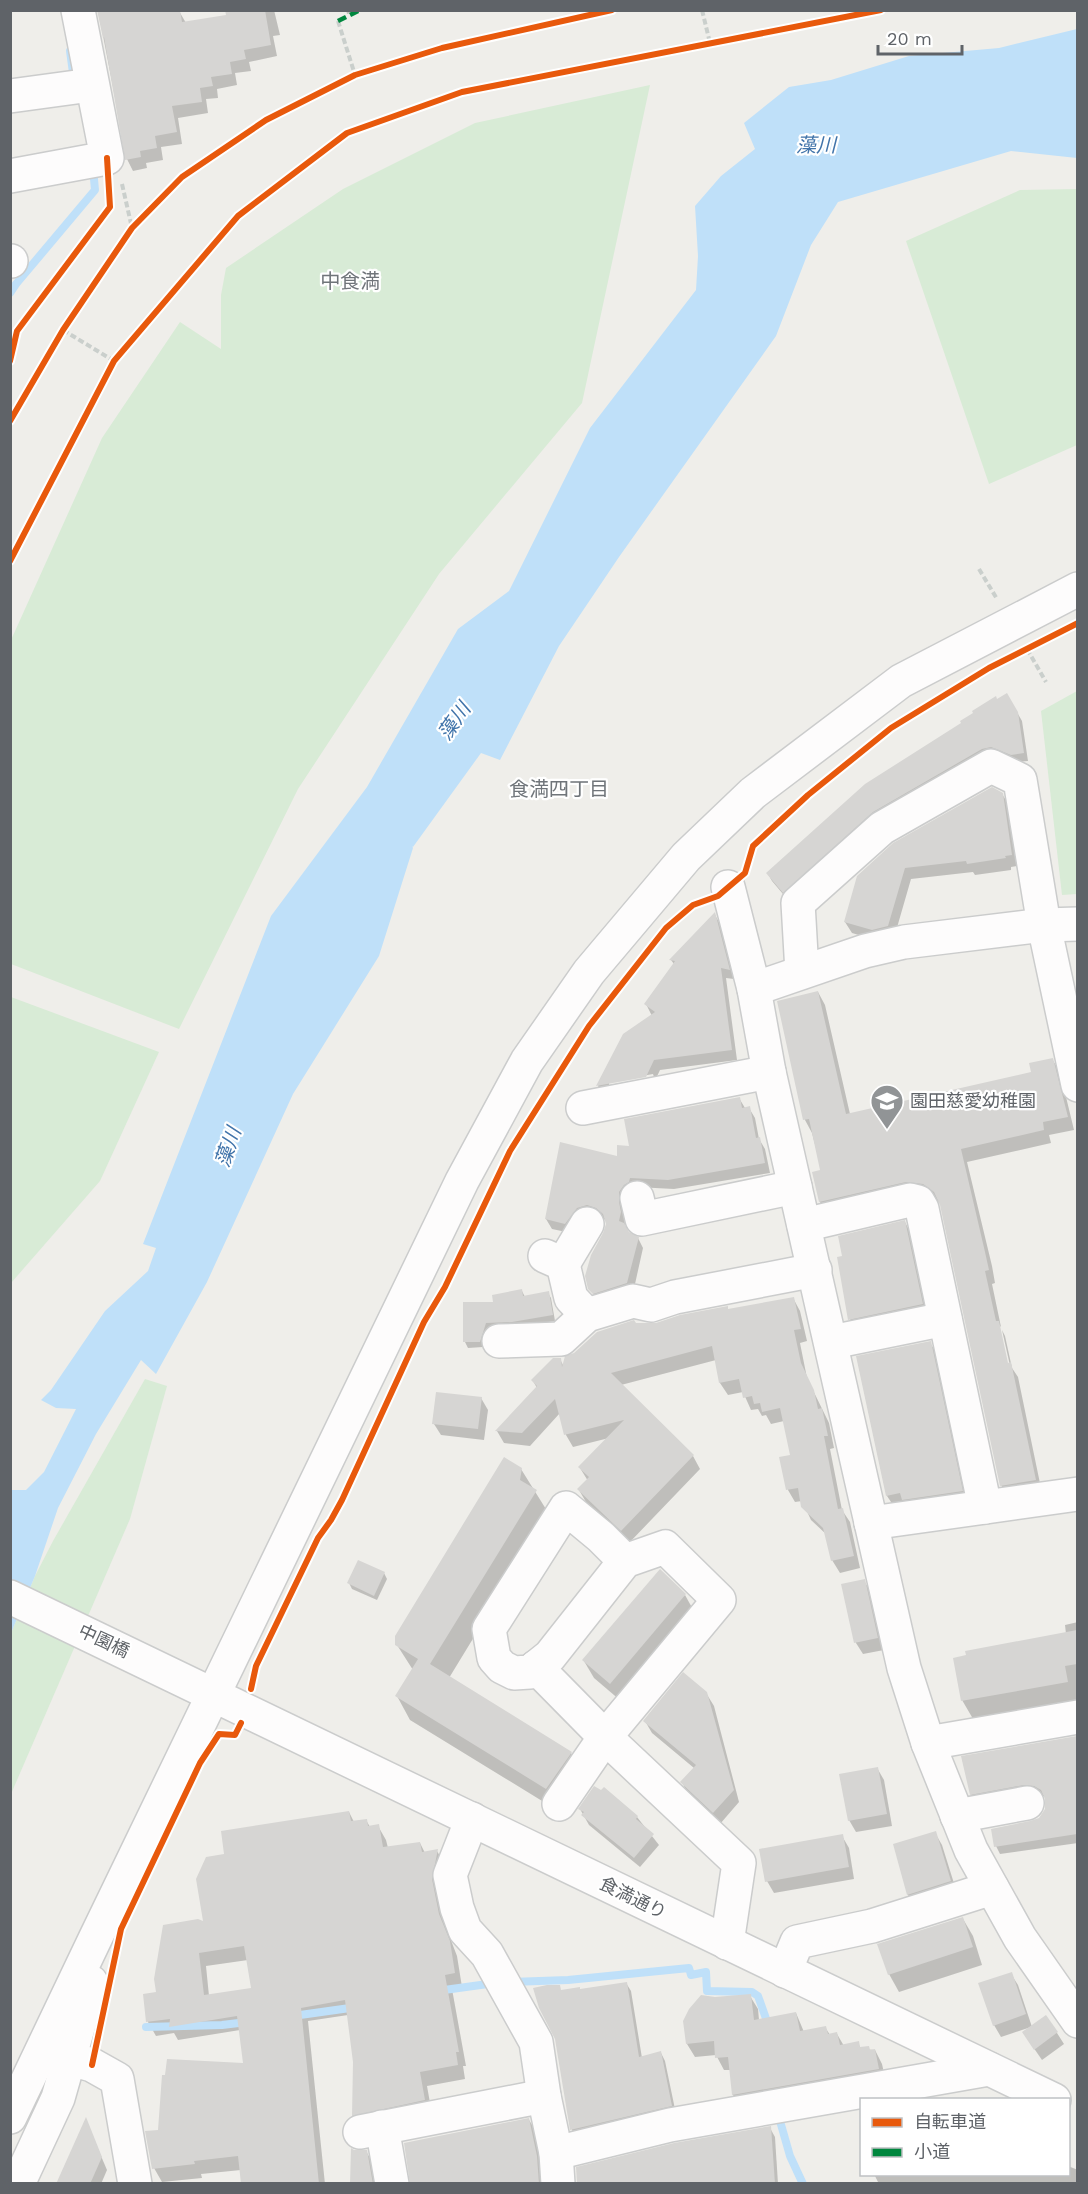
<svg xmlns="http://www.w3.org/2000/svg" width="1088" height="2194" font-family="'Work Sans','Noto Sans JP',sans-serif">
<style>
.green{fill:#d8ebd6}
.water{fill:#bfe0f9}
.shadow{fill:#0003;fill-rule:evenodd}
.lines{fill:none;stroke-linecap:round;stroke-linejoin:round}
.stream{stroke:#bfe0f9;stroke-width:8}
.building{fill:#d6d5d3;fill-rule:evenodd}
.minor-casing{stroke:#cbcccc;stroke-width:36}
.path{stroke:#cacfcc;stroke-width:4;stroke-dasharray:6 3;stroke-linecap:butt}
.minor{stroke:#fdfcfc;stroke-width:33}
.quiet{stroke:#00873e;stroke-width:4.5;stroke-dasharray:9 4.5;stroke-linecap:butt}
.cycleway-casing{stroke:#fff;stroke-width:10}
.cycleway{stroke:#e8590c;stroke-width:6}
.labels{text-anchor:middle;stroke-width:4.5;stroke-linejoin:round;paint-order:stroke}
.poi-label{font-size:18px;fill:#5f6368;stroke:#fff;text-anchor:start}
.street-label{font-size:18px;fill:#5f6368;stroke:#fff}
.water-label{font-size:20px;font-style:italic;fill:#4174aa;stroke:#fff}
.neighbourhood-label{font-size:20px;fill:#70757a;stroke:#fff}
</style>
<rect width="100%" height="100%" fill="#efeeea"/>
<g class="green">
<polygon points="650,85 582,403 439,574 298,789 179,1029 11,964 11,640 102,438 180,322 221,349 221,295 226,268 343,189 475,123"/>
<polygon points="1077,189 1077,445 989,484 906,241 1020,190"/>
<polygon points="1077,691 1077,894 1062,895 1041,711"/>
<polygon points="11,997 159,1052 100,1181 11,1283"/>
<polygon points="145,1379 167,1386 130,1519 11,1794 11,1633 35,1576 53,1541"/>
</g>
<polygon class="water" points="1077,29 1077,158 1011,151 838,202 811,245 776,336 619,557 559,646 500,760 481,753 413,847 412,846 413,848 379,956 293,1094 207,1282 156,1374 141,1360 96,1434 58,1508 35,1576 11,1633 11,1490 26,1490 44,1472 76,1409 56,1408 41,1400 51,1390 105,1311 148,1271 156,1248 143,1244 271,916 367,787 458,629 509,591 590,428 696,290 698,256 695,206 721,176 755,149 744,123 789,87 831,80 909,56 999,48"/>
<g class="shadow">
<polygon points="98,10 179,11 186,23 228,16 227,10 274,10 280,35 273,36 277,56 249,62 251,71 235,73 237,85 217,89 218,98 206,99 208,113 178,118 182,144 161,147 163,160 146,163 147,168 133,171 127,159"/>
<polygon points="346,10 364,10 347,14"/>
<polygon points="1007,695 1022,721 1028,761 1016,762 788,900 772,881 768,874 963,724"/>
<polygon points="1002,794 1009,805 1017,866 1011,867 1011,870 975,875 973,872 911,879 894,938 879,941 852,933 845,922 858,877"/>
<path d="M 715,915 L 720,924 L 734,979 L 726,978 L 737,1060 L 660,1070 L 652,1087 L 604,1096 L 598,1086 L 624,1035 L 652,1016 L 646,1004 L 674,964 L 671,960 ZM 653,1074 L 654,1077 L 609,1085 L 609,1082 Z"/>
<polygon points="818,992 825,1005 850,1114 1032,1073 1052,1059 1060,1072 1074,1130 1049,1135 1051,1143 967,1162 992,1266 995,1283 992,1284 1001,1327 997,1323 1008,1370 1011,1370 1002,1330 1005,1336 1012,1368 1018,1377 1042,1493 1009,1499 1001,1485 942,1204 932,1197 827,1215 820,1202 822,1171 812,1133 805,1120 778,1002"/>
<polygon points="739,1098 745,1108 749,1108 755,1118 759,1139 765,1149 770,1173 674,1189 636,1187 624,1204 625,1228 628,1234 638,1238 643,1248 633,1293 596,1299 590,1288 607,1224 606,1220 593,1215 571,1233 552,1229 546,1219 631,1148"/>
<polygon points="905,1222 910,1232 927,1314 855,1328 850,1319"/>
<polygon points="522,1291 525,1297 548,1293 551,1298 555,1321 516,1327 489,1328 483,1347 468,1348 465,1342 465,1304 495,1303"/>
<polygon points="793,1298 800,1311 807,1341 800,1343 807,1378 829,1423 834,1448 830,1449 842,1510 850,1522 860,1568 840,1573 832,1560 827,1535 811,1520 802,1501 795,1502 788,1490 792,1456 784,1421 771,1424 766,1415 762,1416 758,1409 751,1410 743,1392 728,1395 720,1383 716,1360 621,1385 693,1456 700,1469 629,1543 586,1502 579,1490 588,1481 580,1468 609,1438 573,1447 566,1435 560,1413 530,1446 504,1443 497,1431 537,1388 533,1381 560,1359 564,1367 635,1324 657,1324"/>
<polygon points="930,1343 936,1352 967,1501 893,1505 887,1496"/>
<polygon points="481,1398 488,1410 484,1440 441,1435 434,1424"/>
<polygon points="521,1469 549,1514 449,1678 571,1753 584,1776 560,1812 410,1720 397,1696 413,1670 397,1645"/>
<polygon points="384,1573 387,1579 377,1600 352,1589 349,1583"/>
<polygon points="864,1581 871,1592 884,1650 863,1654 856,1643 843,1585"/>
<polygon points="685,1595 695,1613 621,1701 594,1678 584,1661"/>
<polygon points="1078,1622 1078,1706 976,1724 962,1700 968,1656 1066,1634 1065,1625"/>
<polygon points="706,1693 714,1706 739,1802 720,1824 688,1794 682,1782 694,1768 652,1733 645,1721"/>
<polygon points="1078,1738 1078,1843 1000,1854 996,1846 1040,1819 1046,1809 1046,1798 1039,1793 976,1802 971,1794 962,1758"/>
<polygon points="877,1768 884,1780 892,1826 856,1832 849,1820"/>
<polygon points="580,1809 637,1817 659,1845 640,1867 589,1825"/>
<path d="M 349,1812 L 354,1822 L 366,1820 L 370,1827 L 378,1826 L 386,1840 L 388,1848 L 420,1843 L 425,1853 L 437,1851 L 445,1865 L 439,1894 L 447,1930 L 457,1956 L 462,1987 L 452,1989 L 466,2066 L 463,2066 L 465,2079 L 427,2086 L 432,2114 L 361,2129 L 353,2115 L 354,2062 L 348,2015 L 308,2021 L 325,2184 L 243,2184 L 241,2170 L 201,2174 L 202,2178 L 162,2182 L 154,2168 L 245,2065 L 240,2030 L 178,2040 L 174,2033 L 156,2036 L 148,2022 L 144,1995 L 157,1993 L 204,1924 L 226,1855 ZM 248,1960 L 253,1989 L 209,1996 L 206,1966 Z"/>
<polygon points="935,1833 942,1845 957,1893 915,1906 908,1895 895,1845"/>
<polygon points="842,1836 849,1848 854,1879 774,1893 767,1881"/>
<polygon points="963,1919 973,1936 982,1965 899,1992 889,1974"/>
<polygon points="1011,1974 1018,1985 1032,2027 1057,2033 1064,2044 1042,2060 1031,2044 1031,2027 1001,2037 994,2025"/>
<polygon points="626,1983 631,1991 642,2058 661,2053 665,2061 676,2114 576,2138 572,2130 556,2039 561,1991 581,1991"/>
<polygon points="750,1996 758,2009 759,2020 796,2013 804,2032 825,2027 830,2035 837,2034 844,2046 858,2043 861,2049 875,2050 882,2064 886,2082 741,2108 733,2095 731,2070 724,2070 716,2055 695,2057 687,2044 715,1999"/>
<polygon points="529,2120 534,2128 542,2166 543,2184 412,2184"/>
<polygon points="86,2121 107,2170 101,2184 57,2184"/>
<polygon points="770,2128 775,2137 778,2184 578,2184"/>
<polygon points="366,2151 371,2160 375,2184 352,2184"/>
<polygon points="1068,2166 1078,2170 1078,2184 879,2184 874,2174 1068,2174"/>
</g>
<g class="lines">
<g class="stream">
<polyline points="70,51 74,80"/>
<polyline points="10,293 16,284 95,190 93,168"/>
<polyline points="511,1982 568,1980 689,1968 691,1975 706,1972 707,1991 752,1992 758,1996 769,2027"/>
<polyline points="437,1991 495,1983"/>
<polyline points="293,2016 357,2007"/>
<polyline points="146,2027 222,2025 247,2022"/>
<polyline points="778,2114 790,2156 803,2184"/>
</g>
</g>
<g class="building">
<polygon points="97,10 180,10 182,22 226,15 225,10 265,10 271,45 244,50 246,59 230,62 232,74 211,77 213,86 200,88 202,102 172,106 177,132 155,136 157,148 140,151 141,157 125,160 104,37 103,38"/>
<polygon points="1007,693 1018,712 1024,753 1011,755 991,747 982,749 873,812 783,893 766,873 865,784 961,723 960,721 973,713 972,711 996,696 997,699"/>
<polygon points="992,787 1003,793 1012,855 1005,856 1006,858 967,864 966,861 905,868 888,926 872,930 844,922 857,876 893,843"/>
<polygon points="715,912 730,970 721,968 732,1050 654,1060 646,1077 596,1086 623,1034 655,1012 644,1004 675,961 669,960"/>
<polygon points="818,991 846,1114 1031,1072 1029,1063 1053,1058 1068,1117 1043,1122 1044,1130 961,1149 985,1252 989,1270 985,1271 996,1321 999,1321 1008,1363 1011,1362 1036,1480 1000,1486 940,1205 934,1192 923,1184 906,1182 819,1202 812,1172 820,1170 809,1119 803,1120 777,1001"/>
<polygon points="740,1097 742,1108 750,1106 756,1138 760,1137 765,1163 668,1180 630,1178 629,1182 624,1185 619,1192 619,1202 621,1212 619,1221 624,1223 629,1232 639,1237 627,1283 593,1294 588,1289 585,1276 591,1255 603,1233 606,1224 603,1214 596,1208 587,1205 577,1208 565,1224 545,1219 560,1142 617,1156 617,1145 629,1146 624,1119"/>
<polygon points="905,1220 923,1304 848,1320 837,1257 842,1256 838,1236"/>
<polygon points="522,1289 523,1296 549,1291 553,1315 512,1322 486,1323 480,1342 463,1342 463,1302 493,1302 492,1295"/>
<polygon points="794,1297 801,1329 794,1330 801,1363 814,1390 818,1409 822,1408 828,1436 824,1436 838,1509 843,1508 854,1556 831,1561 823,1528 801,1507 798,1488 786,1490 779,1457 790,1455 780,1408 762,1412 760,1403 754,1404 752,1396 743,1398 739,1379 719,1383 712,1346 611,1373 694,1455 621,1531 577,1489 589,1477 578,1467 624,1420 564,1435 555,1399 522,1433 495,1431 537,1386 531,1380 553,1358 561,1358 562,1367 565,1356 574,1353 597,1332 634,1320 636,1323 656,1323 680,1315 728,1306 728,1309"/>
<polygon points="931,1341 963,1491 902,1500 900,1493 886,1496 856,1356"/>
<polygon points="436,1392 482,1397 478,1429 432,1424"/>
<polygon points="504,1457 522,1468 520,1480 537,1490 430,1664 572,1752 546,1789 395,1696 418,1659 395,1645 395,1636"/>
<polygon points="358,1560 385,1572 374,1596 347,1583"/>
<polygon points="660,1569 686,1594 610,1684 582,1660"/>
<polygon points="865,1579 878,1638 854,1643 841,1584"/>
<polygon points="1077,1630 1077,1664 1065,1666 1068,1682 961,1701 953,1658 966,1655 965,1651"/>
<polygon points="683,1672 707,1692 734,1790 713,1813 680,1782 696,1765 643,1721"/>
<polygon points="1077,1736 1077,1834 994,1847 991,1829 1030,1821 1039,1818 1045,1809 1045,1799 1041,1790 1034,1786 1024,1785 970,1795 961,1756"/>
<polygon points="878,1767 887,1814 848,1821 839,1774"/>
<polygon points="594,1786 601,1790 604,1787 638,1816 636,1819 654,1834 634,1858 581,1815 584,1812 578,1809"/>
<path d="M 349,1811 L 351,1821 L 367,1819 L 368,1826 L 379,1824 L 383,1847 L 420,1842 L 422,1852 L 438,1849 L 432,1879 L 439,1914 L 450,1941 L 455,1973 L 445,1975 L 459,2052 L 456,2052 L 458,2065 L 420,2072 L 425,2100 L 352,2116 L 353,2062 L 345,2000 L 301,2008 L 319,2184 L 241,2184 L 238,2156 L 194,2161 L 195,2164 L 152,2169 L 145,2131 L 158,2130 L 162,2075 L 165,2075 L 167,2059 L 243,2063 L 237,2016 L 169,2027 L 170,2019 L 146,2022 L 143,1994 L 156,1992 L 154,1979 L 163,1925 L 198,1919 L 203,1921 L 196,1879 L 206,1857 L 224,1854 L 221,1831 ZM 244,1946 L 251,1988 L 204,1995 L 199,1953 Z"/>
<polygon points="936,1831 951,1881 907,1895 893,1844"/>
<polygon points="843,1834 849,1867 765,1882 759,1849"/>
<polygon points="963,1917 973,1947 888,1975 877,1944"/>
<polygon points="1012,1972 1026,2014 993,2026 978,1983"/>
<polygon points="627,1982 639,2057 661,2051 672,2106 570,2130 555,2039 539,2008 533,1988 547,1985 560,1985 561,1990 580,1987 580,1989"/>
<polygon points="751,1994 754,2020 796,2012 800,2031 826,2026 828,2034 837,2032 840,2045 859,2041 860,2047 869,2046 870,2050 875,2049 879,2069 732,2095 728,2057 715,2058 714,2041 686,2044 683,2021 689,2009 701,1995 715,1997"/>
<polygon points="1046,2015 1058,2032 1034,2050 1022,2032"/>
<polygon points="86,2117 102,2157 90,2184 56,2184"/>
<polygon points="529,2118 537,2156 539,2184 410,2184 404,2143"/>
<polygon points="771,2126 775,2184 577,2184 576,2167 674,2143"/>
<polygon points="351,2148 354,2150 367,2150 373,2184 350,2184"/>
</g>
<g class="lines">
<defs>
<g id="minor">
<polyline points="10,96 91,85"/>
<polyline points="10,176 107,158 78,10"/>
<polyline points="10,261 11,261"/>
<polyline points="728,887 754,989 769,1072 904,1668 928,1743 971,1850 1020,1938 1078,2021"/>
<polyline points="802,972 798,903 882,828 991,766 1020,780 1044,925 1078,1085"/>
<polyline points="754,989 865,951 904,942 1044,925 1078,924"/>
<polyline points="583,1108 769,1072"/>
<polyline points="637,1198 642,1219 795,1187"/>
<polyline points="804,1225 910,1200 918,1202 922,1209 985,1507"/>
<polyline points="545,1256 563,1264 571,1298 587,1315"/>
<polyline points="563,1264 587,1224"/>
<polyline points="499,1341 561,1339 587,1315 633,1301 651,1305 675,1297 815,1270"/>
<polyline points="832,1342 945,1319"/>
<polyline points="871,1523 1078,1494"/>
<polyline points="10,1597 1054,2100"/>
<polyline points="536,1667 605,1737 739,1863 727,1943"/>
<polyline points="928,1743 1078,1717"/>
<polyline points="559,1804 605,1737 719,1600 665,1547 625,1561 550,1656 530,1672 514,1673 502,1667 494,1658 489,1629 566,1508 601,1537 625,1561"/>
<polyline points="957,1816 1027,1803"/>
<polyline points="472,1819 450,1875 457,1908 465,1930 487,1954 536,2042 544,2096 556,2153 558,2184"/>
<polyline points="785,1971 797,1942 872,1926 992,1888"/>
<polyline points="70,2059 92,2065 117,2079 135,2184"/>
<polyline points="10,2117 95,1939 462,1181 527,1061 589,972 686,857 753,793 901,681 1078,589"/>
<polyline points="382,2127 392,2184"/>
<polyline points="360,2132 544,2096"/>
<polyline points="556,2153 670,2125 989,2069"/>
<polyline points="18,2184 58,2098 91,1982"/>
</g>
</defs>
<use href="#minor" class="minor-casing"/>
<g class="path">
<polyline points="585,10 586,16"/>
<polyline points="702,10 710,43"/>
<polyline points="338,21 355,75"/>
<polyline points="122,184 132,228"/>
<polyline points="63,330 114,361"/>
<polyline points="979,569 997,599"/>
<polyline points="1027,649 1046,682"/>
</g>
<use href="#minor" class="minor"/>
<polyline class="quiet" points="338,21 360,10"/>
<defs>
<g id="cycleway">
<polyline points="10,361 17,331 110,207 107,158"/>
<polyline points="10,421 63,330 132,228 182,177 266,120 355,75 442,48 612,10"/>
<polyline points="10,561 114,361 238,216 347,133 462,92 881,10"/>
<polyline points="251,1689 256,1666 318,1538 331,1520 342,1500 424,1322 445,1287 510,1151 589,1026 666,928 693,905 718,896 745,873 753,846 808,795 891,728 989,668 1078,623"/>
<polyline points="92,2065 121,1929 200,1763 219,1734 235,1735 241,1723"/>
</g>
</defs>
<use href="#cycleway" class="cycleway-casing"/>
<use href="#cycleway" class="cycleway"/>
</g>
<defs>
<symbol id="school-pin" viewBox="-11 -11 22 30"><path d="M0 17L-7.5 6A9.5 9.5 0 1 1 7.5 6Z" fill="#919496" stroke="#fff"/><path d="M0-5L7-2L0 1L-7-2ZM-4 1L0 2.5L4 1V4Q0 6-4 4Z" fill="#fff"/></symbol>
</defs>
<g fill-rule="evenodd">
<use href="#school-pin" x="868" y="1082" width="38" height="52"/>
</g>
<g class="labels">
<g class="poi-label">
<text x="910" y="1107">園田慈愛幼稚園</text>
</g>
<g class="street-label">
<text transform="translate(104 1641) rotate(25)" y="6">中園橋</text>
<text transform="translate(633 1898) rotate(26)" y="6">食満通り</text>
</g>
<g class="water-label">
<text x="816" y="152">藻川</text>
<text transform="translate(454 721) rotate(-55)" y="7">藻川</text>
<text transform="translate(228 1147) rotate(-71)" y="7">藻川</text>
</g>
<g class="neighbourhood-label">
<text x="350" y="288">中食満</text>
<text x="559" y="796">食満四丁目</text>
</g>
</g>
<rect width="1088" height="2194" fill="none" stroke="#5f6368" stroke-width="24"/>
<rect x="860" y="2098" width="210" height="78" fill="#ffffff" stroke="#bfc1c3" stroke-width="1.5"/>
<rect x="872" y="2118" width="30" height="9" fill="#e8590c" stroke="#bfc1c3" stroke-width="1.5"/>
<text x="914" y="2128" font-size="18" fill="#5f6368">自転車道</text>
<rect x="872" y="2148" width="30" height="9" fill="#00873e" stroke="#bfc1c3" stroke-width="1.5"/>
<text x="914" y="2158" font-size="18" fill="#5f6368">小道</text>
<path d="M878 45v9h84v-9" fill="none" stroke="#5f6368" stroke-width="3"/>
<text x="887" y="45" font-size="18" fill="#5f6368" stroke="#ffffff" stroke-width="4.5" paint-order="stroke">20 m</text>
</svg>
